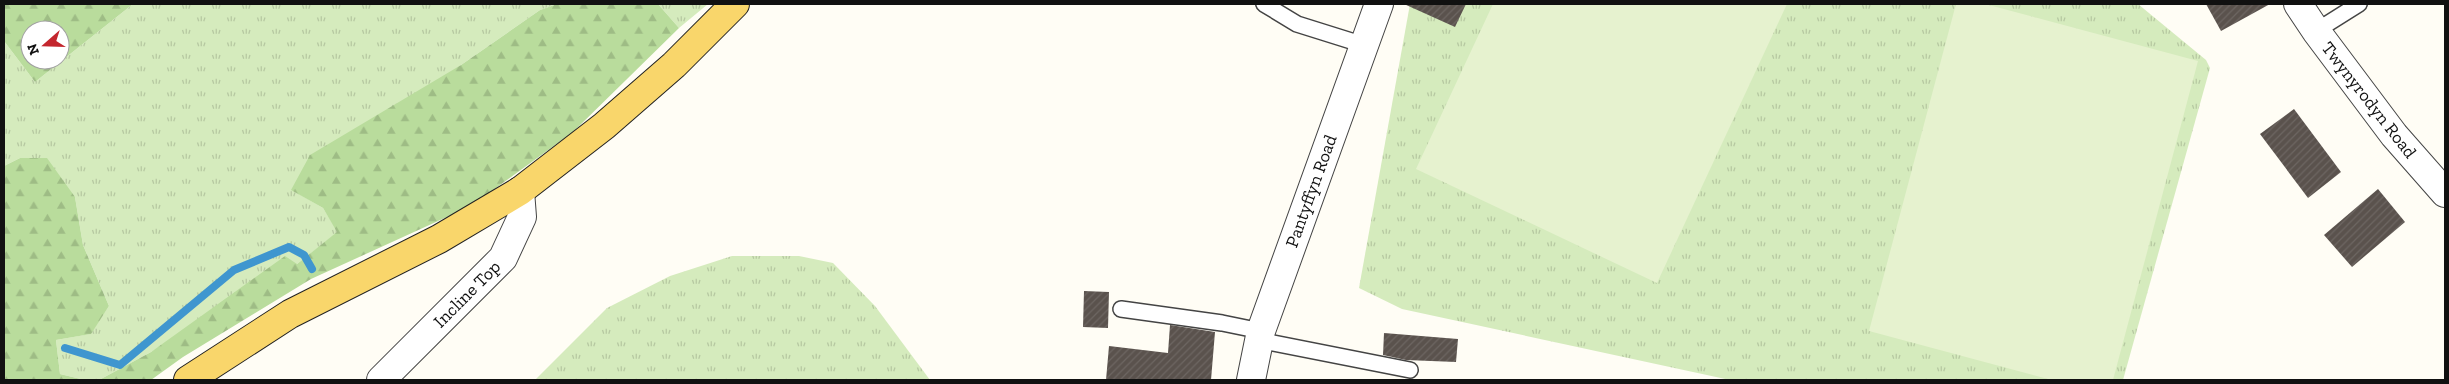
<svg xmlns="http://www.w3.org/2000/svg" width="2449" height="384" font-family="'Zilla Slab',serif">
<style>
.grass{fill:url(#grass-tufts)}
.forest{fill:url(#forest-firs);fill-rule:evenodd}
.pitch{fill:#e6f2cf}
.lines{fill:none;stroke-linecap:round;stroke-linejoin:round}
.stream{stroke:#3f96cf;stroke-width:8}
.building{fill:url(#building-hatch)}
.service-casing{stroke:#444;stroke-width:18}
.minor-casing{stroke:#444;stroke-width:30}
.tertiary-casing{stroke:#444;stroke-width:30}
.primary-casing{stroke:#222;stroke-width:30}
.service{stroke:#fff;stroke-width:15}
.minor{stroke:#fff;stroke-width:28}
.tertiary{stroke:#fff;stroke-width:28}
.primary{stroke:#f9d66b;stroke-width:28}
.labels{text-anchor:middle;stroke-width:5;stroke-linejoin:round;paint-order:stroke}
.street-label{font-size:18px;fill:#111;stroke:#fff}
</style>
<defs>
<pattern id="grass-tufts" width="24" height="20" patternUnits="userSpaceOnUse" patternTransform="scale(1.25)"><rect width="24" height="20" fill="#d5ebbd"/><path d="M3 7l-1-3M5 7V3M7 7l1-3M15 17l-1-3M17 17v-4M19 17l1-3" fill="none" stroke="#b6c8a1"/></pattern>
<pattern id="forest-firs" width="22" height="20" patternUnits="userSpaceOnUse" patternTransform="scale(1.25)"><rect width="22" height="20" fill="#b9dc9c"/><path d="M5 1l3.5 6h-7zM16 11l3.5 6h-7z" fill="#9ebc85"/></pattern>
<pattern id="building-hatch" width="6" height="6" patternUnits="userSpaceOnUse" patternTransform="scale(1.25)"><rect width="6" height="6" fill="#5a524d"/><path d="M-1 1l2-2M0 6l6-6M5 7l2-2" fill="none" stroke="#6d6662"/></pattern>
</defs>
<rect width="100%" height="100%" fill="#fffdf5"/>
<g class="grass">
<polygon points="133,4 557,4 540,10 461,65 292,190 323,208 338,232 297,264 151,352 99,380 85,380 60,374 56,340 90,334 109,306 83,245 75,197 20,158 4,166 4,41 35,82"/>
<polygon points="658,4 708,4 679,28"/>
<polygon points="1410,4 2138,4 2206,60 2210,68 2123,380 1730,380 1402,309 1359,288"/>
<polygon points="732,256 799,256 833,263 875,306 930,380 535,380 607,308 670,276"/>
</g>
<g class="forest">
<path d="M 4,4 L 133,4 L 35,82 L 4,41 ZM 30,30 L 60,30 L 60,60 L 30,60 Z"/>
<polygon points="557,4 658,4 679,28 573,132 471,206 311,279 183,357 151,380 99,380 151,352 285,256 297,264 337,232 323,208 291,190 310,155 461,65 540,10"/>
<polygon points="20,158 47,158 75,197 83,245 109,306 91,334 56,340 60,374 85,380 4,380 4,166"/>
</g>
<g class="pitch">
<polygon points="1493,4 1787,4 1657,283 1416,169"/>
<polygon points="1956,4 1985,4 2198,61 2113,380 2052,380 1869,331"/>
</g>
<g class="lines">
<polyline class="stream" points="65,348 120,365 234,270 289,247 304,255 312,269"/>
</g>
<g class="building">
<polygon points="1404,4 1466,4 1455,27"/>
<polygon points="2206,4 2270,4 2221,31"/>
<polygon points="2294,109 2341,172 2308,198 2260,134"/>
<polygon points="2378,189 2405,222 2352,267 2324,235"/>
<polygon points="1084,291 1109,292 1108,328 1083,327"/>
<polygon points="1170,325 1215,332 1211,380 1106,380 1109,346 1168,353"/>
<polygon points="1384,333 1458,339 1456,362 1406,360 1383,355"/>
</g>
<g class="lines">
<defs>
<g id="service">
<polyline points="1264,4 1297,24 1364,45"/>
<polyline points="2316,31 2359,4"/>
<polyline points="1121,309 1222,323 1261,331"/>
<polyline points="1258,340 1410,370"/>
</g>
<g id="minor">
<polyline points="381,380 503,258 522,217 520,191"/>
<polyline points="1251,380 1261,331 1379,4"/>
</g>
<polyline id="tertiary" points="2298,4 2316,31 2394,135 2445,193"/>
<polyline id="primary" points="188,380 290,314 439,239 520,191 604,126 674,65 735,4"/>
</defs>
<use href="#service" class="service-casing"/>
<use href="#minor" class="minor-casing"/>
<use href="#tertiary" class="tertiary-casing"/>
<use href="#primary" class="primary-casing"/>
<use href="#service" class="service"/>
<use href="#minor" class="minor"/>
<use href="#tertiary" class="tertiary"/>
<use href="#primary" class="primary"/>
</g>
<g class="labels">
<g class="street-label">
<text transform="translate(2369 100) rotate(52)" y="6">Twynyrodyn Road</text>
<text transform="translate(1311 191) rotate(-70)" y="6">Pantyffyn Road</text>
<text transform="translate(467 294) rotate(-45)" y="6">Incline Top</text>
</g>
</g>
<rect width="2449" height="384" fill="none" stroke="#111111" stroke-width="10"/>
<g transform="translate(45 45) rotate(250)"><circle r="24" fill="#ffffff" stroke="#a0a0a0"/>
<path d="M0-4L9 19L0 12L-9 19Z" fill="#c4262e"/>
<text y="-8" font-size="14" font-weight="bold" text-anchor="middle" fill="#111111">N</text>
</g>
</svg>
